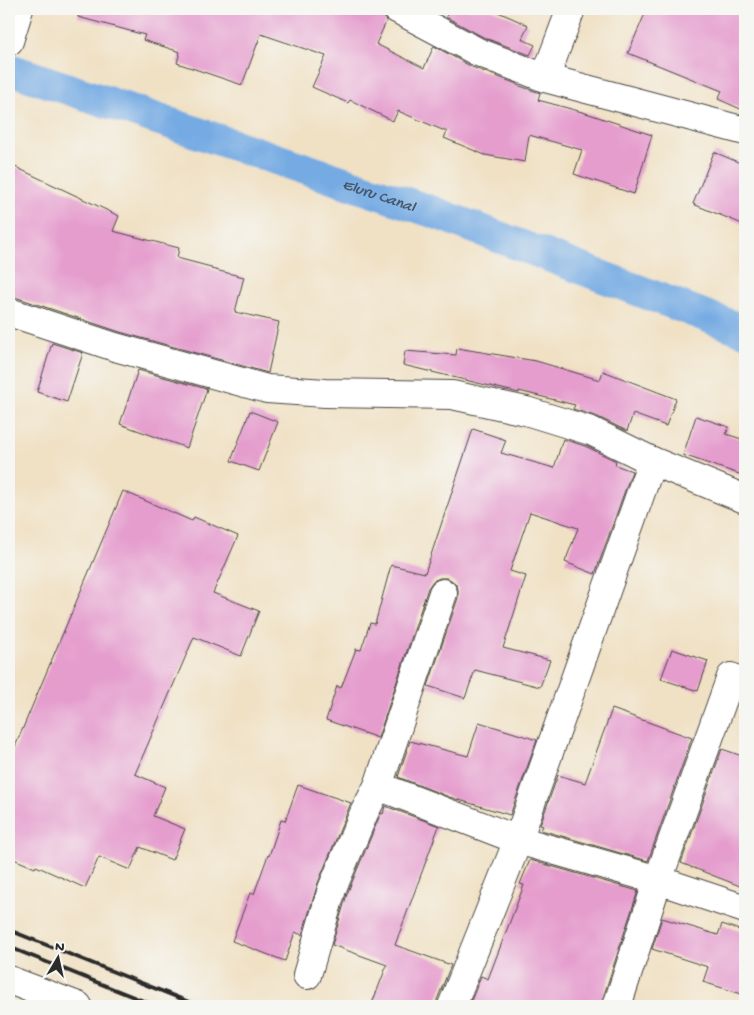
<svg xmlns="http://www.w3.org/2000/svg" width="754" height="1015" font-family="'Gochi Hand',sans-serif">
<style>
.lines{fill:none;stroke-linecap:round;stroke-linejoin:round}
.canal{stroke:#75aae3;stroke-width:32}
.building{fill:#e59dce}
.minor-casing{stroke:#494642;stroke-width:30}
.minor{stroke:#fff;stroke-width:28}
.rail{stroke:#2b2b2b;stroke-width:4}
.labels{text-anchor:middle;stroke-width:4.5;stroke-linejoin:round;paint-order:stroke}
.water-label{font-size:16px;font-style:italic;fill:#45576b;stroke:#f6f6f2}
</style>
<rect width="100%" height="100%" fill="#f6f6f2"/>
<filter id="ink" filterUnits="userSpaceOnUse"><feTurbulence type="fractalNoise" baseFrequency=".02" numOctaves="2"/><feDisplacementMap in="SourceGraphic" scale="10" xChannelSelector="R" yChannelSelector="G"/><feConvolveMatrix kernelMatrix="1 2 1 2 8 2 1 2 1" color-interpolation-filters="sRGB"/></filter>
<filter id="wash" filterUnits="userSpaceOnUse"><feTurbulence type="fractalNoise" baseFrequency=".0096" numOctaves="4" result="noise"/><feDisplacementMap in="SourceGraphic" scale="20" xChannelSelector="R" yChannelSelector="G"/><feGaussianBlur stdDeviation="1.12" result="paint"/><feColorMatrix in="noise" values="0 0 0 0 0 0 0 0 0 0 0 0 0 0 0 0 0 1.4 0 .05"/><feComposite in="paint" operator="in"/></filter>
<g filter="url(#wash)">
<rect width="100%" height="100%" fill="#f0e1c5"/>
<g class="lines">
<path class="canal" id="s1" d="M 9,69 L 433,212 L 745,331"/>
</g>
<g id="blocks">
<g class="building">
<polygon points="79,9 382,9 384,17 387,20 376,44 424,68 434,46 472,67 517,84 517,85 540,93 538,100 586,113 652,135 634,194 574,174 582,150 529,135 525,162 485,155 444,138 447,132 398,111 393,121 350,100 348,103 312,87 326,56 261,34 242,85 177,63 180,52 143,40 145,35 78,17"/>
<polygon points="449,9 491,9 528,25 522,39 535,45 530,55 485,38 446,17"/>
<polygon points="647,9 745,9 745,111 718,99 722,91 628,53"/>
<polygon points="714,152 745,165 745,225 693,204"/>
<polygon points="9,164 119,216 113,231 179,248 177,258 211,267 211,269 244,277 235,312 279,322 268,373 120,332 9,295"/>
<polygon points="52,343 83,353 67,402 37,392"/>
<polygon points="457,348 536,361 600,380 603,371 676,399 666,426 633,414 627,431 598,417 573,409 575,405 519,391 519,393 403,365 405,351 456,355"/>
<polygon points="138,370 207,389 187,448 120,424"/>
<polygon points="250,411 278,422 259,471 231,461"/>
<polygon points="696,416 729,427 726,434 745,440 745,476 683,455"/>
<polygon points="473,429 506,440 501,453 554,468 563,439 585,446 616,461 615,465 632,471 595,574 565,562 578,528 530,512 510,571 526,576 503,648 550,660 540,687 475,670 465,698 428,686 458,598 458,589 455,583 448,578 440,578 433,581 428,588 378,738 326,720 337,686 341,688 356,649 361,650 370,623 375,624 391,565 425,573"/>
<polygon points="123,491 192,521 194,517 238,536 213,593 259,611 241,656 194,637 135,774 165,787 153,816 185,829 172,860 140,847 130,870 99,857 85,888 36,866 35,868 9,857 9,761"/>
<polygon points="672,649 708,661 698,691 661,679"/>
<polygon points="612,709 692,738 648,861 541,830 543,826 540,825 558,775 585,783"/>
<polygon points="479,722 537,740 510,815 449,797 398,777 410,741 468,756"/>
<polygon points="722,749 745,757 745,888 681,863"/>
<polygon points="298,785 351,803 318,883 302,935 295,932 285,961 232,941 250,893 254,894 268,855 269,856 281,820 285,821"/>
<polygon points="385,806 439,826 395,945 451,965 437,1000 437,1006 371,1006 387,965 332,945 347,894 378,820 381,813 383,814"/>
<polygon points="530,860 638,891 602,1001 602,1006 469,1006 481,976 488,979 524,885 520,884"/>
<polygon points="662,918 718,935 722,924 745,932 745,995 703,982 708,967 652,949"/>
</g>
</g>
</g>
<g filter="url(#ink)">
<use href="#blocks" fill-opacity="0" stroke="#494642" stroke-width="1"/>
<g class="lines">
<defs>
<g id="minor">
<polyline points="397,9 478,52 545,78 745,131"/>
<polyline points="9,41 19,9"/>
<polyline points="545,78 571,9"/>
<polyline points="9,312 115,347 267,389 325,393 452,395 526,411 591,431 652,461 745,499"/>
<polyline points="378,786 443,593"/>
<polyline points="307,975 332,889 364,813 378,786 518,840 658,880 745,909"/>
<polyline points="9,980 78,1006"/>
<polyline points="452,1006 518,840 652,461"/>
<polyline points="617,1006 658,880 731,677"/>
</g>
</defs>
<use href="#minor" class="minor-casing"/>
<use href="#minor" class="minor"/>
<g class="rail">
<polyline points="9,930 199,1006"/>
<polyline points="9,947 156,1006"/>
</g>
</g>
</g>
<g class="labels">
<g class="water-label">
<text dy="6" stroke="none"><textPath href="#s1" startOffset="391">Eluru Canal</textPath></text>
</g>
</g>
<rect width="754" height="1015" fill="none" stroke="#f6f6f2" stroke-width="30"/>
<g transform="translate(58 958) rotate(9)" stroke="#f6f6f2" stroke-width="4" paint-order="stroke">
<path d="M0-4L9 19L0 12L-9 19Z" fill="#2b2b2b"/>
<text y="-8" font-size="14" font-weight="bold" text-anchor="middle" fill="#2b2b2b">N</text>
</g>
</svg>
